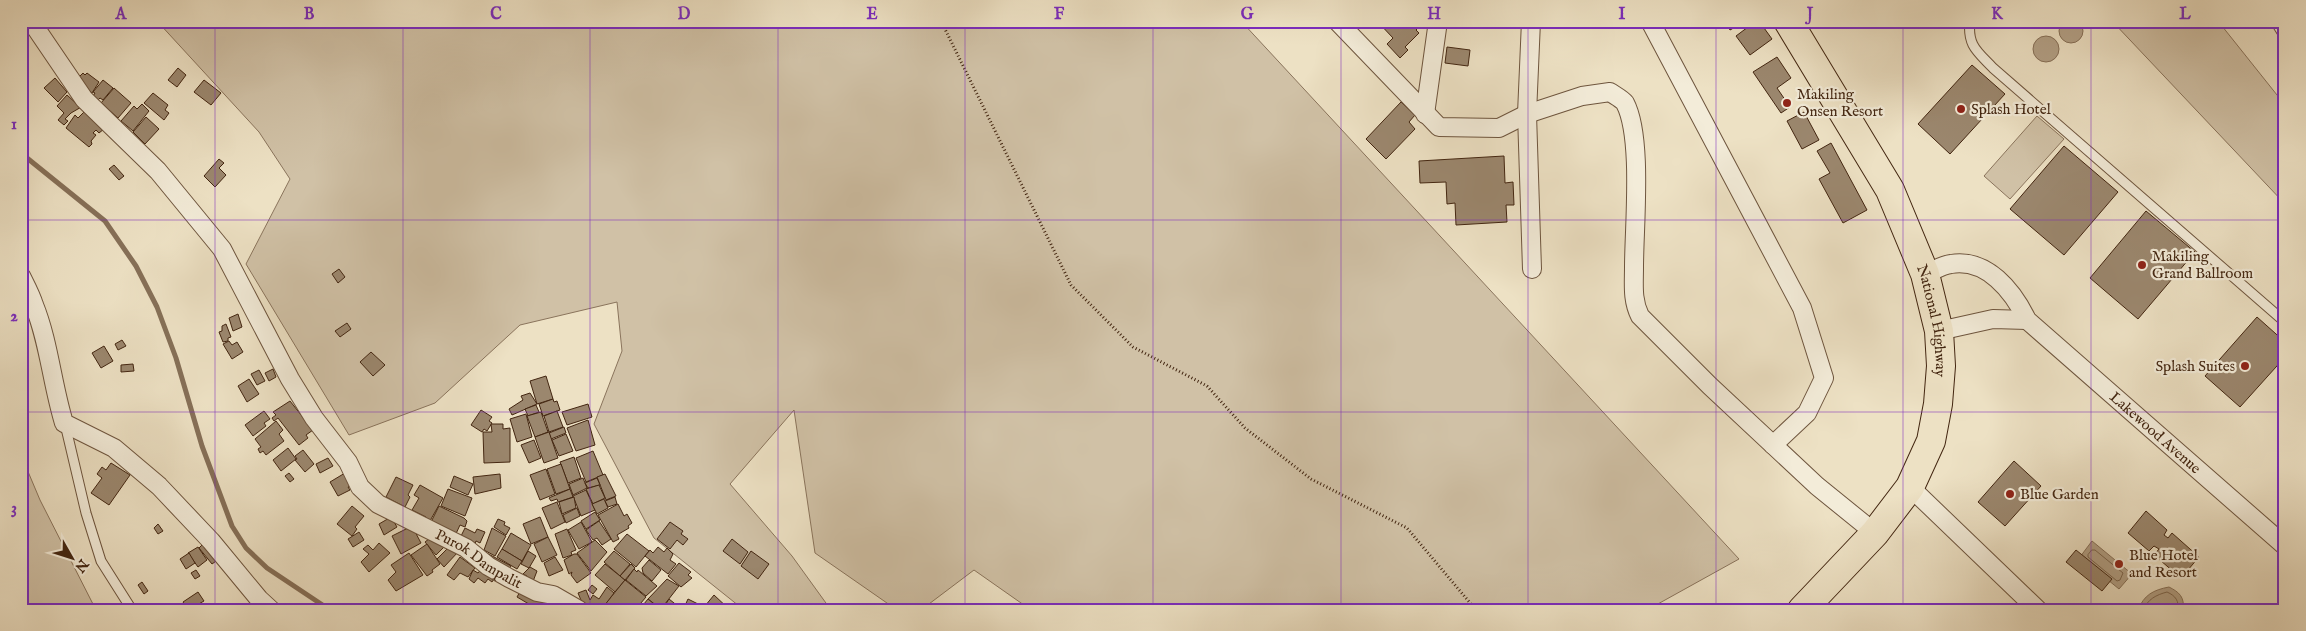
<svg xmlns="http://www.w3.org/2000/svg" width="2306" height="631" font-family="'IM FELL English',serif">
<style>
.green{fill:#d0c1a6;stroke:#8a745c}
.water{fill:#b3a187;stroke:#867058}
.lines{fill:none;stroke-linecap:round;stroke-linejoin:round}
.shore{stroke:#7b644c;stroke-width:1}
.stream{stroke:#867058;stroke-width:5}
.building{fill:#9b876e;stroke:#432611}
.lane-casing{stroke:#6e553e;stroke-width:11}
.street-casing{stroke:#6e553e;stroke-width:20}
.primary-casing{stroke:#432611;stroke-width:30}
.path{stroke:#432611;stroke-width:3;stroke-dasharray:1 2.5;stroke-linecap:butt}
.lane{stroke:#f3ecd9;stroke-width:9}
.street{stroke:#f3ecd9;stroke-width:18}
.primary{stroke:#ede1c4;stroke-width:28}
.grid{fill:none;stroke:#7b2cbf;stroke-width:1;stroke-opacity:0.55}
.poi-dot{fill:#8f2418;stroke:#f3ecd9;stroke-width:2}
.labels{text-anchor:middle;stroke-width:4.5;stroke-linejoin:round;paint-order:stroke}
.poi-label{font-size:15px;fill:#432611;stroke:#f3ecd9;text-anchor:start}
.street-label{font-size:15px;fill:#432611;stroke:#f3ecd9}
.neatline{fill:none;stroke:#7b2cbf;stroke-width:2}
.grid-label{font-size:16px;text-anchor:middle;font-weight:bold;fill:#7b2cbf}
</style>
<rect width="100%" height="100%" fill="#ede1c4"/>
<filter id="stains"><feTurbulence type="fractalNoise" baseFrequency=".004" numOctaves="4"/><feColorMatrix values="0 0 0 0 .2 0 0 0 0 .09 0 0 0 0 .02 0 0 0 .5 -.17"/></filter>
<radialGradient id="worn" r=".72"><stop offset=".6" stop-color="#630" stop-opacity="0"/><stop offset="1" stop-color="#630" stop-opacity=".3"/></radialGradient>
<g class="green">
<polygon points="157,21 1241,21 1739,559 1647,610 1031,610 974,570 921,610 897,610 815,553 794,410 730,484 792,556 831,610 744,610 654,538 594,424 622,351 617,302 520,325 435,403 349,435 246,264 290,179 259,132"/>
<polygon points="2112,21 2218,21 2285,105 2285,204"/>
<polygon points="2037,116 2064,139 2010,199 1984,176"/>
<polygon points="21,455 40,500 96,610 21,610"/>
</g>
<g class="water">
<circle cx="2071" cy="31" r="12"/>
<circle cx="2046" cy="49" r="13"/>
<polygon points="2092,541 2132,574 2119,589 2080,557"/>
<path d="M 2169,587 C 2179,592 2185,597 2183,610 L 2138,610 C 2144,595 2153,590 2169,587 Z"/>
</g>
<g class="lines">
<g class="shore">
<polygon points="2092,550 2095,550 2123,573 2120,580 2117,581 2088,557 2088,555"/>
<path d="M 2143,610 C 2148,599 2156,595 2167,592 C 2176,596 2179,601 2178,610"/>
</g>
<polyline class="stream" points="21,148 27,158 105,221 136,266 157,307 176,358 202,446 232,526 246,548 267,568 330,610"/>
</g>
<g class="building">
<polygon points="1377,21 1405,21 1408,24 1410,21 1423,23 1416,30 1419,33 1405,47 1408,50 1400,58 1387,44 1393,38"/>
<polygon points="1725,21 1746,21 1730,30"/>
<polygon points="1756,21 1759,21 1772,39 1750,55 1736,36"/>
<polygon points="1447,47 1470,50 1468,66 1445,63"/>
<polygon points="1777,57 1791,78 1777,88 1790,107 1781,113 1753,72"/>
<polygon points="1972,65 2005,94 1950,154 1918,124"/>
<polygon points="178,68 186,75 177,87 168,80"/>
<polygon points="83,73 85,75 87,73 99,82 92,93 80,81 82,79 79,77"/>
<polygon points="55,78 67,92 58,102 44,88"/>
<polygon points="103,80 113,88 103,100 100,98 98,100 93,96 95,93 93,92"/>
<polygon points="204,80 221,93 211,105 194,92"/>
<polygon points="114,88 131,103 118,118 101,103"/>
<polygon points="153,93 168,105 165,110 169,113 164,120 144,103"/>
<polygon points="67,95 78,105 83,106 71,113 65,119 68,121 64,125 58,120 64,113 57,106"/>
<polygon points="1401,102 1415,115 1409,122 1415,129 1386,159 1366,139"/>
<polygon points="142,104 149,111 133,131 121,121 134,106 137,109"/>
<polygon points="86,110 104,129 99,133 96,130 93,133 96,135 91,141 92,144 89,147 66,128 75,115 78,118"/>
<polygon points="1804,112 1819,140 1802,149 1787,121"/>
<polygon points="146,117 159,129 145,144 133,132"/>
<polygon points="1831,143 1867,210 1843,223 1819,179 1830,173 1817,151"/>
<polygon points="2064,146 2118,192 2064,255 2010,209"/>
<polygon points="1504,156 1505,183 1513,182 1514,205 1506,205 1507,222 1456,225 1455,203 1447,204 1446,182 1420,183 1419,161"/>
<polygon points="219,159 224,163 219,168 226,175 215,187 204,176"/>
<polygon points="114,165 124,176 119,180 109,169"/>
<polygon points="2146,211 2195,252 2138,319 2090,278"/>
<polygon points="339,269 345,277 338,283 332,274"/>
<polygon points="238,314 242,327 233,331 229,318"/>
<polygon points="2257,317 2285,342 2285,357 2240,407 2205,376"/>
<polygon points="347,323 351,329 340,337 335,331"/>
<polygon points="226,324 231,337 228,338 228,341 223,342 219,332 222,331 222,326"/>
<polygon points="122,340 126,346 118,350 115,344"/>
<polygon points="229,341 232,345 237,342 243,352 232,359 223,344"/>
<polygon points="104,346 113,361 101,368 92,353"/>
<polygon points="371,352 385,365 373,376 360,362"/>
<polygon points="133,364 134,371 121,372 121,365"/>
<polygon points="273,369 276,377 269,381 265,373"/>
<polygon points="259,370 265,381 257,385 251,374"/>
<polygon points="546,376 553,399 537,404 530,381"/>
<polygon points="249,379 259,394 247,402 238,386"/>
<polygon points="530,393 537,404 512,415 509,409 523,400 521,396"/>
<polygon points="553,399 554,402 557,401 560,410 543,416 539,404"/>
<polygon points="290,401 313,430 306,435 308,438 299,445 278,418 274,421 272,418 276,415 273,412"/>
<polygon points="588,404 592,417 567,425 562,412"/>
<polygon points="536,405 539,412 528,416 525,409"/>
<polygon points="481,410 492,417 489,421 492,423 487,431 484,429 482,432 471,425"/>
<polygon points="264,411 270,419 264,423 266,426 253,436 245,425"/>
<polygon points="557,411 563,427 549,432 544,416"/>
<polygon points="541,412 548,432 535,437 527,416"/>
<polygon points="526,414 532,437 517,442 510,419"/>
<polygon points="588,420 595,445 576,451 567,428"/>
<polygon points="276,421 283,430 279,434 284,441 266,455 263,451 260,453 258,449 261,447 255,439"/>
<polygon points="491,424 503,424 503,429 510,428 510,462 484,463 483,432 492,432"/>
<polygon points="564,427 566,433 551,439 549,433"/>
<polygon points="549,432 558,458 544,463 535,437"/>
<polygon points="566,434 573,451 559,456 552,440"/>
<polygon points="534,440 541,458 529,463 521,445"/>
<polygon points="288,448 296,459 281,471 273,460"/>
<polygon points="303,450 314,464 305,472 295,460 297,459 295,456"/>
<polygon points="593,451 603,475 586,482 576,458"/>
<polygon points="574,457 581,478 568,483 560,462"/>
<polygon points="328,458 333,466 320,473 316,464"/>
<polygon points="2014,461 2041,486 2005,526 1978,502"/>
<polygon points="111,463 130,475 109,505 91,493 102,478 97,474 102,467 106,470"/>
<polygon points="561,464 570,489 556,494 547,469"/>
<polygon points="546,469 555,494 540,500 530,475"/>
<polygon points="289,473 294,479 290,482 285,476"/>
<polygon points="345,473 352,485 348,487 350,490 338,496 330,482"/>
<polygon points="500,474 501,488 475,494 473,477"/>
<polygon points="605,474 616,496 606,500 597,477"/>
<polygon points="454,476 473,484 468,495 450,487"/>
<polygon points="396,477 413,485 408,495 410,497 405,507 386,497"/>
<polygon points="583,478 587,488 573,495 569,484"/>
<polygon points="597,478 600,485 588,488 585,483"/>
<polygon points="420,485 443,498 427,526 422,524 426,517 412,510 419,498 414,495"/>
<polygon points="599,485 605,498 593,504 586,489"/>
<polygon points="448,489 472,498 465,516 441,506"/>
<polygon points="570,489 573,497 558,502 557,499 551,501 549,498 551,497"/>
<polygon points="586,490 595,510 581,516 573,496"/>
<polygon points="574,497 576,508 562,514 559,502"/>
<polygon points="615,497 617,504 608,507 605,501"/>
<polygon points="604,499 608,508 597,514 592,504"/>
<polygon points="557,502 565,522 551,529 542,508"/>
<polygon points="618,504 624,516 627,514 632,523 628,526 629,528 617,535 619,539 613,542 598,515"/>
<polygon points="352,506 364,516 355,527 357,529 352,536 337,524"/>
<polygon points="439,506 464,518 467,521 465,527 460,525 454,538 431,522"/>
<polygon points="577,508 580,516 566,523 563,515"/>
<polygon points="2146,511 2167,530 2164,535 2168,538 2172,533 2199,557 2181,578 2154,555 2159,549 2154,546 2149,551 2128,533"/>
<polygon points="595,512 600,520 586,529 581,521"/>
<polygon points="391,517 397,527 384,535 379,524"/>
<polygon points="540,517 548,537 531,544 523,524"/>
<polygon points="498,519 505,522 504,525 510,528 506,535 494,527"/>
<polygon points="599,521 611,539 602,545 597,538 593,540 586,530"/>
<polygon points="581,522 592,542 579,549 568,530"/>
<polygon points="670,522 683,531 681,534 688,539 683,545 677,540 670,549 657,539"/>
<polygon points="158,524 163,531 158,534 154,528"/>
<polygon points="412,526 421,543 401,554 392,536"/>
<polygon points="465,528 475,533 477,529 485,532 480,543 476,541 473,549 458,542"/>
<polygon points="492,528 506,536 495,556 484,550"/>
<polygon points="567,529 576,550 571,552 572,555 563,558 555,534"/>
<polygon points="359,532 364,540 353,547 348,539"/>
<polygon points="511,533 531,545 522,561 502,549"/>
<polygon points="627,534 649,551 636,567 614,549"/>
<polygon points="434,535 446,545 436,555 425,542"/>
<polygon points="548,537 557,555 542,562 534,544"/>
<polygon points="732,539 748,552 740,564 723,551"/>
<polygon points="595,540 607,552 591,571 577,553"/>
<polygon points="379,543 390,553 369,572 361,562 369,554 363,549 368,545 373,550"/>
<polygon points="203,544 219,559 212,564 199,548"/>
<polygon points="427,544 440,564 432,570 433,572 427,576 411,555"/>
<polygon points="450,546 459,551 444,567 437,559"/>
<polygon points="198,547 207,560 198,567 188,553"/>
<polygon points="658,547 664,552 667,548 673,554 670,560 676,564 668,574 645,556 650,550 653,553"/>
<polygon points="479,549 511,566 506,574"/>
<polygon points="502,549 522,561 517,569 497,557"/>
<polygon points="2076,550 2112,579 2102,591 2066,562"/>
<polygon points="528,551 536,556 529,568 521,564"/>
<polygon points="614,551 630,564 620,576 604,562"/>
<polygon points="751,551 769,564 758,579 741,566"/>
<polygon points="189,553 195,563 186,569 180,559"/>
<polygon points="409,553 423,575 396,591 388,580 396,572 391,565"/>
<polygon points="574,554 577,554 591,573 577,583 571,575 572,572 569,574 564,560"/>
<polygon points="460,557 475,568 468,577 460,573 454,580 447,575"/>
<polygon points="555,557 563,570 549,576 544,563"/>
<polygon points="649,560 661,570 652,581 643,573 642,568"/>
<polygon points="679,563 691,572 688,575 692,578 681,587 668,576"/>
<polygon points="605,564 625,580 615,592 595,575"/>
<polygon points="631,564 635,568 625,580 620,576"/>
<polygon points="483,567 496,576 492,582 488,579 485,583 478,578 474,583 469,579 473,570 478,573"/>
<polygon points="530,567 537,571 532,584 524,580 527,576 523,574"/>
<polygon points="634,569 637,572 638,570 657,586 646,596 626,580"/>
<polygon points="196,570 200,576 195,579 191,573"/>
<polygon points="667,579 679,586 661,609 648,599"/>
<polygon points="625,580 646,597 635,610 604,610 602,608"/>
<polygon points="142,582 148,591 144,594 138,585"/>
<polygon points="592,585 597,589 593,594 588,590"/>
<polygon points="607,587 614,593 601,610 591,610 583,605 578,593 586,590 590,600 593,595 599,599"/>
<polygon points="521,590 547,599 542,609 540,608 539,610 517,597"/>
<polygon points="198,592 204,601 188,610 183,602"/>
<polygon points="714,595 730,610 709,610 705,606"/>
<polygon points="550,597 563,610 548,610 544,607"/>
<polygon points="648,599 661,610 639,610"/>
<polygon points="669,599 679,607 676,610 662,610"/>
<polygon points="688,599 702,606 700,610 683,610"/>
</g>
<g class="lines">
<defs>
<g id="lane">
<path d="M 1970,21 C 1967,46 1978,52 1993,68 L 2285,322"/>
<polyline points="2275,21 2285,37"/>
<polyline points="2285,382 2285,387"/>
<polyline points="65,424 86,513 101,561 132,610"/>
</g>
<g id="street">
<path id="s1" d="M 31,21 L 84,99 L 158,171 L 222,249 L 290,379 L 314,418 L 348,462 L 360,487 L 378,504 L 466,548 L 488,566 L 509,578 L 537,592 L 553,595 L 579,610"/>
<path d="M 1337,21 L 1439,127 L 1499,128 L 1527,114 L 1582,96 L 1610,92 C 1614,95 1622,99 1625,103 C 1643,137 1634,227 1634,267 C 1634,285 1632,300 1640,316 L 1710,386 L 1817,486 L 1875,533"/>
<polyline points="1531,21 1527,114 1532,269"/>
<polyline points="1650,21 1802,308 1824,378 1807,413 1773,445"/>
<polyline points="1425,114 1438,21"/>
<path id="s2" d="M 1925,274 C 1933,271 1942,265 1951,264 C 1987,258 2013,291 2027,320 L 2285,546"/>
<path d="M 21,276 C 26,286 31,295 34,305 C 49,342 52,384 64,423 L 114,448 L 159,486 L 211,541 L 259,599 L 271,610"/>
<polyline points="1939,331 1993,319 2027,320"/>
<polyline points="1910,487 2038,610"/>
</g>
<g id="primary">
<path id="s3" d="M 1788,21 L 1890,190 L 1925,274 L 1939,331 L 1941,366 L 1938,404 L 1931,441 L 1910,487 L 1875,533 L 1802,610"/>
</g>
</defs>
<use href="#lane" class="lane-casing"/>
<use href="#street" class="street-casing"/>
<use href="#primary" class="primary-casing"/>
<polyline class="path" points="941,21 1071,285 1133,347 1207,386 1245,428 1311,479 1407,528 1476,610"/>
<use href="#lane" class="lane"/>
<use href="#street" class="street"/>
<use href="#primary" class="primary"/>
</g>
<path class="grid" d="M 215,21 L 215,610M 403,21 L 403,610M 590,21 L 590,610M 778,21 L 778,610M 965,21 L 965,610M 1153,21 L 1153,610M 1341,21 L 1341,610M 1528,21 L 1528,610M 1716,21 L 1716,610M 1903,21 L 1903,610M 2091,21 L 2091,610M 21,220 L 2285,220M 21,412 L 2285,412"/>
<g class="poi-dot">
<circle cx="1787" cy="103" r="5"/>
<circle cx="1961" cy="109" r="5"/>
<circle cx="2142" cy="265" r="5"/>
<circle cx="2245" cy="366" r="5"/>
<circle cx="2010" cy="494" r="5"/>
<circle cx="2119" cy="564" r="5"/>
</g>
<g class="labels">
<g class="poi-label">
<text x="1797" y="99">Makiling<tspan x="1797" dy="17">Onsen Resort</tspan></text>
<text x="1971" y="114">Splash Hotel</text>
<text x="2152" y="261">Makiling<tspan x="2152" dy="17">Grand Ballroom</tspan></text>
<text x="2235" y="371" text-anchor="end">Splash Suites</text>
<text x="2020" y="499">Blue Garden</text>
<text x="2129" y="560">Blue Hotel<tspan x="2129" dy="17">and Resort</tspan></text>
</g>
<g class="street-label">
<text dy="5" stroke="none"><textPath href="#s3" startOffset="336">National Highway</textPath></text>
<text dy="5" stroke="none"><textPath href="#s2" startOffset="300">Lakewood Avenue</textPath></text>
<text dy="5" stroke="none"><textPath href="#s1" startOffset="714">Purok Dampalit</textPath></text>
</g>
</g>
<rect width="2306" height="631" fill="none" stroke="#ede1c4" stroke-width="55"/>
<g transform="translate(72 558) rotate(129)" stroke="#f3ecd9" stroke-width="4" paint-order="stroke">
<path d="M0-4L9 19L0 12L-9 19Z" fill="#432611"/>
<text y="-8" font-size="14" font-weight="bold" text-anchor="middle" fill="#432611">N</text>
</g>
<rect x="28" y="28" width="2250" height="576" class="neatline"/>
<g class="grid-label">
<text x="121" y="19">A</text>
<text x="309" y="19">B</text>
<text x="496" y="19">C</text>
<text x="684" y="19">D</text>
<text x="872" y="19">E</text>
<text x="1059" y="19">F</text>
<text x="1247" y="19">G</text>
<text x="1434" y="19">H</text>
<text x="1622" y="19">I</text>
<text x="1810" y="19">J</text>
<text x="1997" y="19">K</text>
<text x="2185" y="19">L</text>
<text x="14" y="129">1</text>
<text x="14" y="321">2</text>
<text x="14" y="513">3</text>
</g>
<rect width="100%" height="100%" filter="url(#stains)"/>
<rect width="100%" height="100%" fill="url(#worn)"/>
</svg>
